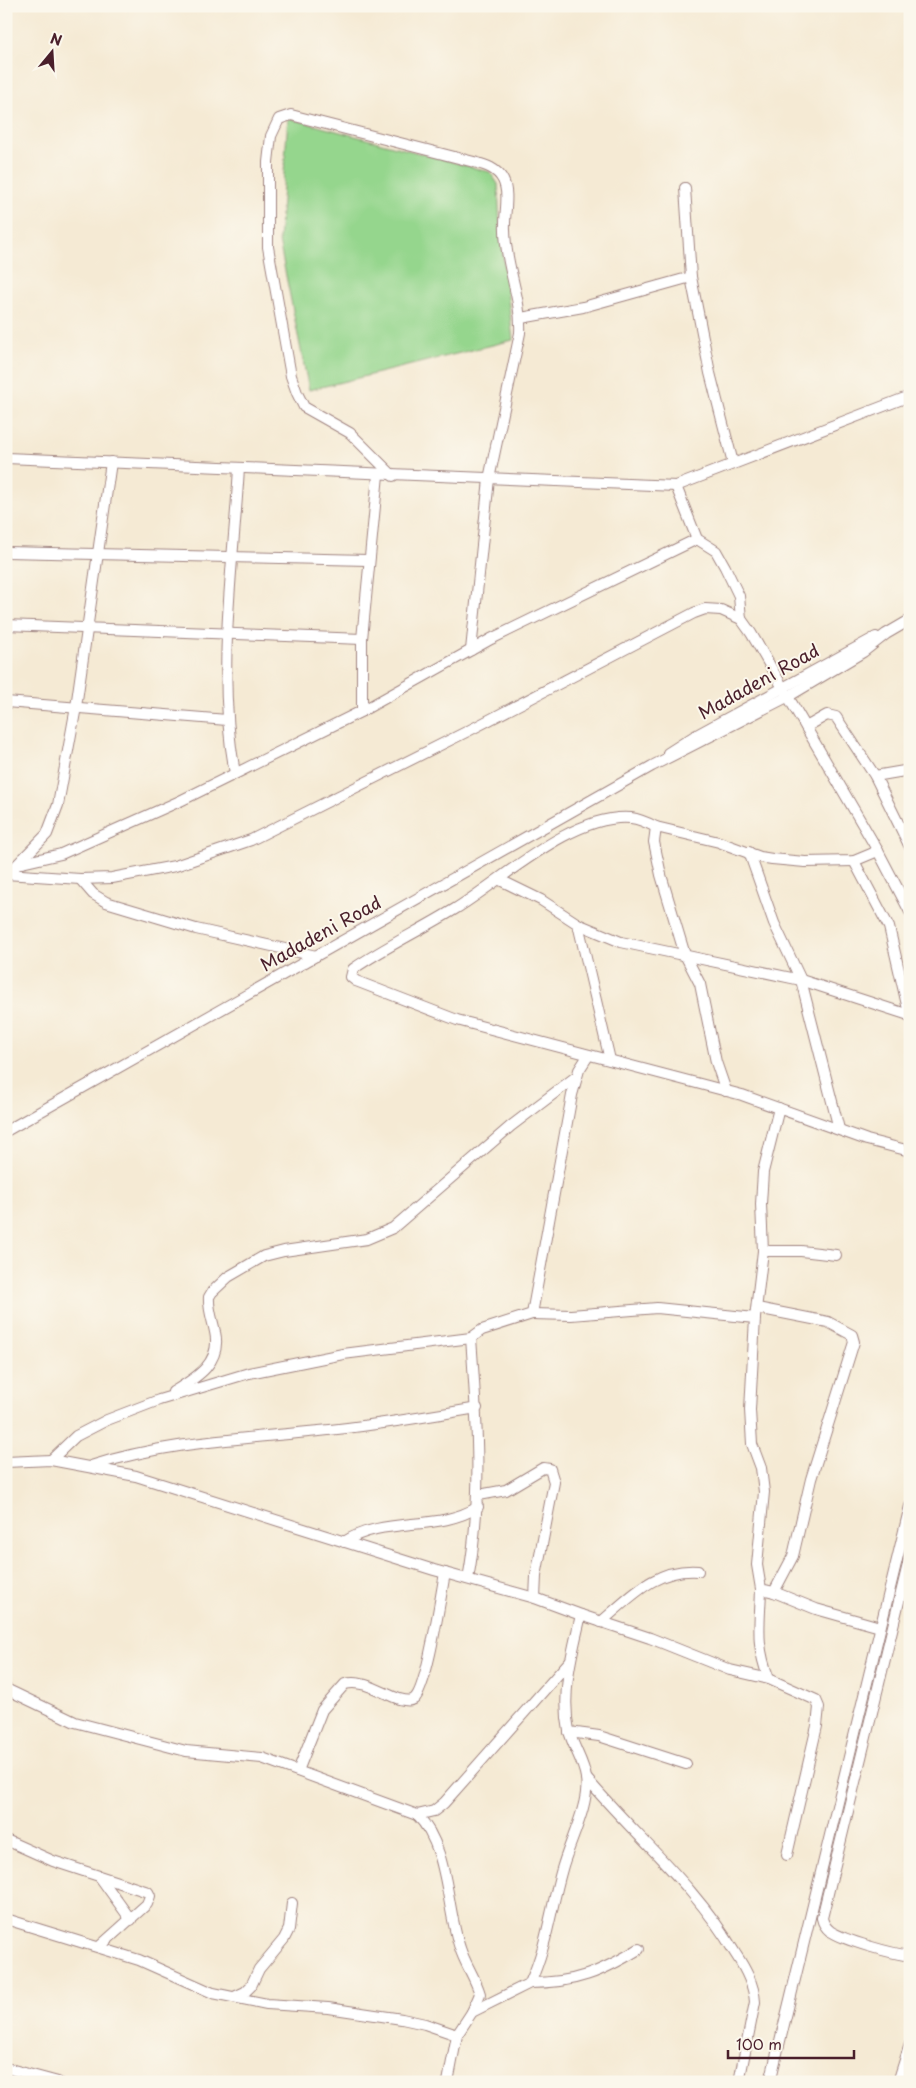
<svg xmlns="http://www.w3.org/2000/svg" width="916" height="2088" font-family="'Playpen Sans',sans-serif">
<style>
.green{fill:#95d68d;stroke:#707a5c}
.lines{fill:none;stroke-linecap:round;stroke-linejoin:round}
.minor-casing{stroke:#a08480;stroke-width:12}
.minor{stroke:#fff;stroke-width:10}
.labels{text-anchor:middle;stroke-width:4;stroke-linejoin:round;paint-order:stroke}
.street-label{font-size:18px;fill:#4a1f2b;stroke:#fbf7ec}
</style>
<rect width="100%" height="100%" fill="#fbf7ec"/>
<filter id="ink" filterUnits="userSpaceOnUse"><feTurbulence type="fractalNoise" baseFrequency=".02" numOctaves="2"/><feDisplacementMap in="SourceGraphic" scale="10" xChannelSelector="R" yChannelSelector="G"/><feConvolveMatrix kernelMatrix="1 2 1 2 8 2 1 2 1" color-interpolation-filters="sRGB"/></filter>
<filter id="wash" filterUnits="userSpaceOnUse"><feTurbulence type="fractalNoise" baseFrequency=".0096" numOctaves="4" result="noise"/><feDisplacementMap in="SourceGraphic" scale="20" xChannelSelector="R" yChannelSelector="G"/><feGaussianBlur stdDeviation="1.12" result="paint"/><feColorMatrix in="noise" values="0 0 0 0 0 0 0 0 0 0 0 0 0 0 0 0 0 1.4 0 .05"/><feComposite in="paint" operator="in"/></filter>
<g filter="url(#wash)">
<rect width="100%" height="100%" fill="#f5ead4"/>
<polygon class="green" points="288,118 490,172 498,184 500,230 513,340 309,390 279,241"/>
</g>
<g filter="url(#ink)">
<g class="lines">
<defs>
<g id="minor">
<polyline points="685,188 691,277"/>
<polyline points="521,318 583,307 691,277 710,373 733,463"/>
<polyline points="6,458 676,486 910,396"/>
<path d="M 393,476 L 350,433 L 304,407 L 297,393 L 291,376 L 268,247 L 268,162 L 271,136 L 279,119 L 291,115 L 474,162 C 485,165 497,168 503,180 C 510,194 504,214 505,230 C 505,265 522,298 520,333 L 489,479 L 471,650"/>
<polyline points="676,486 697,539 716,551 725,567 739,596 741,619"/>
<polyline points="6,552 368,560"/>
<polyline points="6,625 362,639"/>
<polyline points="6,702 227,720"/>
<polyline points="362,711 362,639 378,475"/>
<polyline points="806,727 827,715 836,717 875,776 910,847"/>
<polyline points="668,753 693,737 876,637"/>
<path d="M 235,773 C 216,673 233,570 239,468"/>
<polyline points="875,776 910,770"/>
<path d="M 656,827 C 648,823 640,819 631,818 C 572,813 503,880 455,909 C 421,930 385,947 353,969 L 351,977 L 356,981 L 457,1020 L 742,1095 L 867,1140 L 910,1151"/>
<polyline points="749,852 774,923 801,980 839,1129"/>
<polyline points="854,861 889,927 910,1018"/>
<polyline points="22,863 61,854 180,801 362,711 491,639 697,539"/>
<polyline points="6,874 80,879 112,878 175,866 251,840 470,730 694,613 705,609 721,610 741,619 751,633 878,851 910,912"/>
<polyline points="8,874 47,834 58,805 76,707 111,462"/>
<polyline points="80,879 93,894 106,902 196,929 316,956"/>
<polyline points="500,880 541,900 578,924 621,942 801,980 909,1015"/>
<polyline points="578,924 610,1060"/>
<polyline points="726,1091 716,1062 700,984 685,955 661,875 654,842 656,827 719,842 760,857 772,859 805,862 854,861 878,851"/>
<polyline points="779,1108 763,1172 761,1204 763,1251 755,1318 750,1410 752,1444 761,1468 764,1492 757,1565 761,1589 774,1592 816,1609 880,1627"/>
<polyline points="6,1131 652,766 789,696 863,652 886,634 910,620"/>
<polyline points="763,1251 801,1251 836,1255"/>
<polyline points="757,1308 828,1322 852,1335 854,1342 811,1479 793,1556 774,1592"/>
<polyline points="532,1314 571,1315 657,1308 755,1318"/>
<path d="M 173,1392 C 196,1378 222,1363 215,1332 C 213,1321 208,1309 209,1297 L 212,1292 L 228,1277 L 264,1256 L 284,1251 L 367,1239 L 393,1228 L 511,1126 L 577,1076"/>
<polyline points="51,1460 76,1436 107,1420 159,1400 249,1373 343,1354 471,1338 482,1330 532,1314 572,1095 579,1070 588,1056"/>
<polyline points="6,1462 51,1460 136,1476 434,1570 535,1598 581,1615"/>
<path d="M 91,1466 C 165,1442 243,1439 319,1431 C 372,1426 424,1417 477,1408"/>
<polyline points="479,1495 506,1490 543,1468 550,1469 554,1482 536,1576 535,1598"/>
<path d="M 344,1542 C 384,1516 438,1532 478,1507"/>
<path d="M 910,1556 L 822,1918 C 823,1923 825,1927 830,1931 C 846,1941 890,1953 910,1956"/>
<path d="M 468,1579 C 483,1499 477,1419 471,1338"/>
<path d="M 761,1589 C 760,1625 755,1643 769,1679"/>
<path d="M 601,1622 C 632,1596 655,1568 698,1571"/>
<polyline points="6,1689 75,1722 186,1751 262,1758 417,1815 434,1811 444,1803 570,1661"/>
<polyline points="569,1732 599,1736 686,1764"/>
<path d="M 298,1771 L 322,1710 L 345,1684 C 363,1679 382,1693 399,1699 C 403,1700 410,1702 414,1699 C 427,1689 441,1594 445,1573"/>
<path d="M 586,1778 C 636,1837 696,1886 735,1953 C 745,1968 754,1984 755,2002 L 739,2082"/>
<path d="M 417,1815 C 449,1847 446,1907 460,1948 C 465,1964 475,1977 480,1994 L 472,2012"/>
<polyline points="6,1840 53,1861 148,1892 150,1896 147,1904 99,1947"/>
<polyline points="100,1877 131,1920"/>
<polyline points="6,1919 139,1960 213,1993 267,2004 328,2008 402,2019 425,2024 457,2035"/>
<path d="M 530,1983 C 576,1983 601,1972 639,1949"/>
<polyline points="234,1997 245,1992 251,1986 259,1969 284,1939 289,1929 292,1903"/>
<polyline points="6,2068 58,2082"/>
<polyline points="899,2079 910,2044"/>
<path d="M 448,2082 L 457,2035 L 472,2012 L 530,1983 C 547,1946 551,1907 562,1869 C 569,1843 590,1804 586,1778 C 584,1762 573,1747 569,1731 C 561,1692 572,1654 581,1615 L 650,1638 L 730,1670 L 769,1679 L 816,1700 L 819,1707 L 817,1726 L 787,1855"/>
<polyline points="770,2082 910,1506"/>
</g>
</defs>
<use href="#minor" class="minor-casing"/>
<use href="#minor" class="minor"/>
</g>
</g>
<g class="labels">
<g class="street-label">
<text transform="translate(759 682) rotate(-29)" y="6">Madadeni Road</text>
<text transform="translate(321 934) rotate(-29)" y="6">Madadeni Road</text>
</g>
</g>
<rect width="916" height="2088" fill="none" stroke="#fbf7ec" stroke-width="25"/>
<g transform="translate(52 52) rotate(18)" stroke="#fbf7ec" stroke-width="4" paint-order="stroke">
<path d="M0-4L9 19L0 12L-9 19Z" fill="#4a1f2b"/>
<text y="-8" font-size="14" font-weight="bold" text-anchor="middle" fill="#4a1f2b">N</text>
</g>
<path d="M728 2050v8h126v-8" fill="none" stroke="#4a1f2b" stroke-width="2.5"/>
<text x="736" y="2050" font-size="15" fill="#4a1f2b" stroke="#fbf7ec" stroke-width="4" paint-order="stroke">100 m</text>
</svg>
